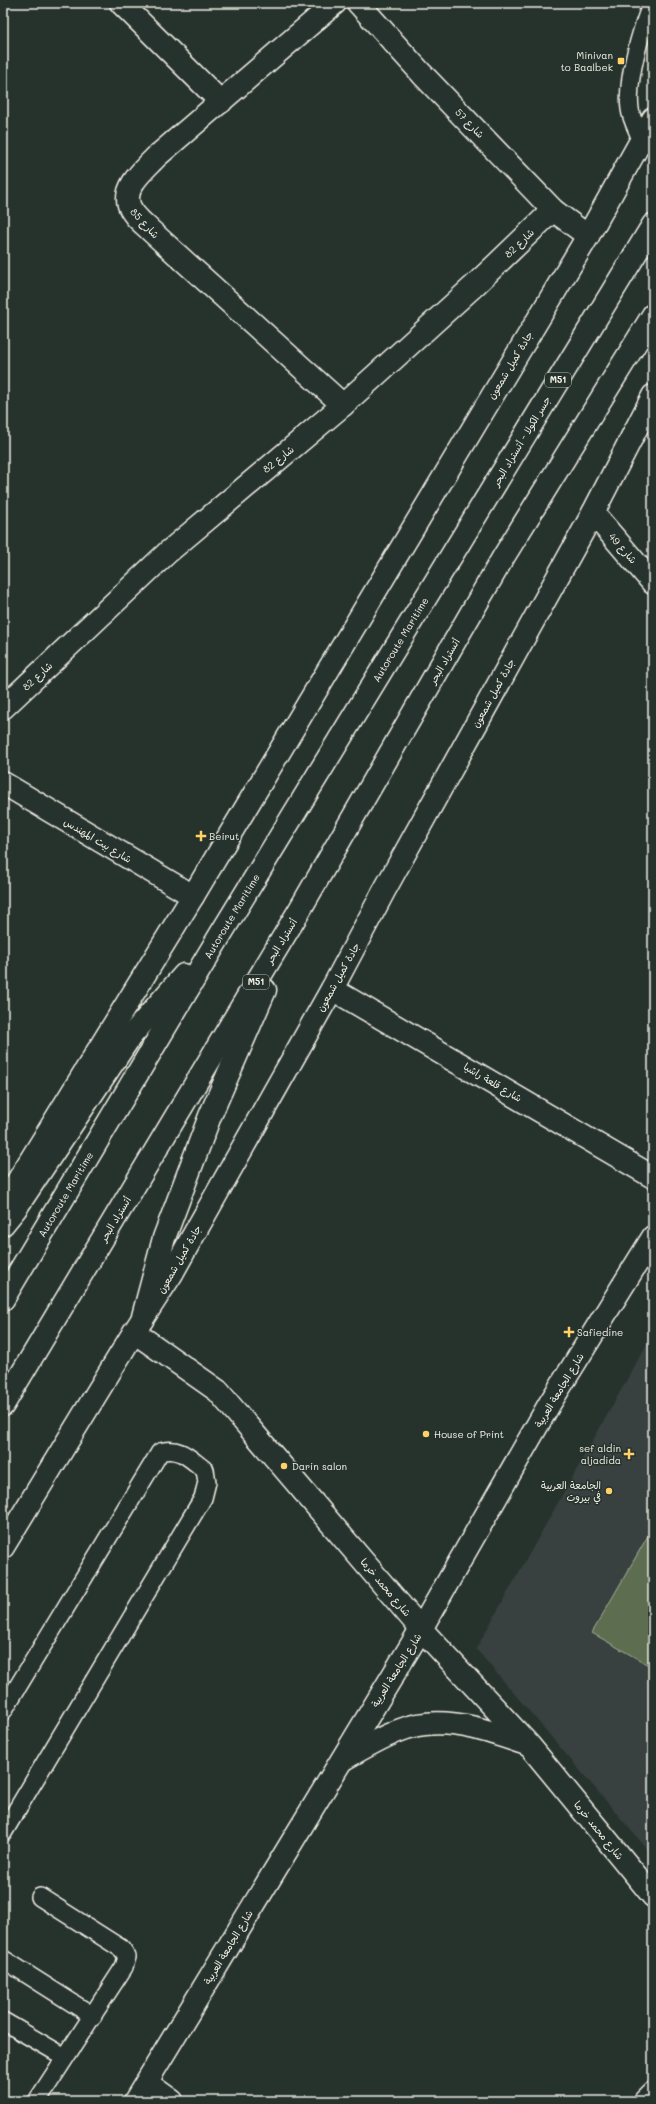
<svg xmlns="http://www.w3.org/2000/svg" width="656" height="2104" font-family="Mali,'Playpen Sans Arabic',sans-serif">
<style>
.built{fill:#38403f}
.green{fill:#5d6d50;stroke:#a8af9c}
.lines{fill:none;stroke-linecap:round;stroke-linejoin:round}
.service-casing{stroke:#f4f1e8;stroke-width:20}
.minor-casing{stroke:#f4f1e8;stroke-width:25}
.secondary-casing{stroke:#f4f1e8;stroke-width:25}
.motorway-casing{stroke:#f4f1e8;stroke-width:25}
.service{stroke:#26332d;stroke-width:17}
.minor{stroke:#26332d;stroke-width:22}
.secondary{stroke:#26332d;stroke-width:22}
.motorway{stroke:#26332d;stroke-width:22}
.poi-dot{fill:#ffd166;stroke:#26332d;stroke-width:1.5}
.labels{text-anchor:middle;stroke-width:3;stroke-linejoin:round;paint-order:stroke}
.shield{fill:#26332d;stroke:#b6b8b0;stroke-width:1}
.shield-label{font-size:9px;font-weight:bold;fill:#f4f1e8}
.poi-label{font-size:10px;fill:#f4f1e8;stroke:#26332d;text-anchor:start}
.street-label{font-size:10px;fill:#f4f1e8;stroke:#26332d}
</style>
<rect width="100%" height="100%" fill="#26332d"/>
<filter id="ink" filterUnits="userSpaceOnUse"><feTurbulence type="fractalNoise" baseFrequency=".025" numOctaves="2"/><feDisplacementMap in="SourceGraphic" scale="8" xChannelSelector="R" yChannelSelector="G"/><feConvolveMatrix kernelMatrix="1 2 1 2 8 2 1 2 1" color-interpolation-filters="sRGB"/></filter>
<g filter="url(#ink)">
<polygon class="built" points="653,1333 653,1856 476,1649"/>
<polygon class="green" points="653,1527 653,1665 652,1667 592,1633"/>
<g class="lines">
<defs>
<g id="service">
<path d="M 642,141 C 638,131 631,119 630,109 C 626,80 641,30 652,3"/>
<path d="M 3,1711 L 160,1452 C 180,1446 190,1459 205,1470 L 207,1482 L 203,1498 L 3,1833"/>
<polyline points="3,1959 93,2016"/>
<polyline points="3,2021 65,2057"/>
<polyline points="37,2101 124,1967 127,1957 122,1949 40,1897"/>
</g>
<g id="minor">
<polyline points="121,3 221,102"/>
<path d="M 335,3 L 156,157 C 145,169 123,186 129,205 C 132,215 144,224 151,231 L 343,405"/>
<polyline points="358,3 422,74 553,210 588,236"/>
<polyline points="593,513 653,583"/>
<polyline points="3,708 167,553 343,405 476,284 553,210"/>
<polyline points="3,783 193,896"/>
<polyline points="332,989 653,1177"/>
<polyline points="134,1332 218,1391 421,1629 529,1745 653,1896"/>
<path d="M 342,1760 C 365,1747 399,1726 425,1724 C 460,1720 494,1733 526,1744"/>
<polyline points="147,2083 172,2101"/>
<polyline points="135,2101 421,1629 550,1403 653,1237"/>
<polyline points="645,2101 653,2093"/>
</g>
<g id="secondary">
<polyline points="3,1205 193,896 588,236 653,119"/>
<polyline points="3,1547 134,1332 171,1275 332,989 384,891 593,513 653,396"/>
</g>
<g id="motorway">
<polyline points="3,1224 16,1208 130,1037 184,975"/>
<path id="s1" d="M 3,1299 L 222,932 L 653,225"/>
<polyline points="142,1320 164,1238 210,1116 265,990"/>
<polyline points="3,1405 299,911 504,556 653,315"/>
</g>
</defs>
<use href="#service" class="service-casing"/>
<use href="#minor" class="minor-casing"/>
<use href="#secondary" class="secondary-casing"/>
<use href="#motorway" class="motorway-casing"/>
<use href="#service" class="service"/>
<use href="#minor" class="minor"/>
<use href="#secondary" class="secondary"/>
<use href="#motorway" class="motorway"/>
</g>
</g>
<g class="poi-dot">
<rect x="617" y="57" width="8" height="8" rx="2"/>
<path d="M199 830h4v4h4v4h-4v4h-4v-4h-4v-4h4z"/>
<path d="M567 1326h4v4h4v4h-4v4h-4v-4h-4v-4h4z"/>
<circle cx="426" cy="1434" r="4"/>
<path d="M627 1448h4v4h4v4h-4v4h-4v-4h-4v-4h4z"/>
<circle cx="284" cy="1466" r="4"/>
<circle cx="609" cy="1491" r="4"/>
</g>
<g class="labels">
<g class="shield">
<rect x="545" y="373" width="26" height="14" rx="3"/>
<rect x="243" y="975" width="26" height="14" rx="3"/>
</g>
<g class="shield-label">
<text x="558" y="383">M51</text>
<text x="256" y="985">M51</text>
</g>
<g class="poi-label">
<text x="613" y="59" text-anchor="end">Minivan<tspan x="613" dy="12">to Baalbek</tspan></text>
<text x="209" y="840">Beirut</text>
<text x="577" y="1336">Safiedine</text>
<text x="434" y="1438">House of Print</text>
<text x="621" y="1452" text-anchor="end">sef aldin<tspan x="621" dy="12">aljadida</tspan></text>
<text x="292" y="1470">Darin salon</text>
<text x="601" y="1489" text-anchor="end">الجامعة العربية<tspan x="601" dy="12">في بيروت</tspan></text>
</g>
<g class="street-label">
<text transform="translate(470 123) rotate(46)" y="4">شارع 57</text>
<text transform="translate(145 223) rotate(47)" y="4">شارع 85</text>
<text transform="translate(519 243) rotate(-44)" y="4">شارع 82</text>
<text transform="translate(510 365) rotate(-59)" y="4">جادة كميل شمعون</text>
<text transform="translate(521 441) rotate(-59)" y="4">جسر الكولا - أتستراد البحر</text>
<text transform="translate(278 459) rotate(-39)" y="4">شارع 82</text>
<text transform="translate(623 548) rotate(49)" y="4">شارع 49</text>
<text dy="4" stroke="none"><textPath href="#s1" startOffset="770">Autoroute Maritime</textPath></text>
<text transform="translate(444 661) rotate(-60)" y="4">أتستراد البحر</text>
<text transform="translate(37 676) rotate(-43)" y="4">شارع 82</text>
<text transform="translate(493 693) rotate(-61)" y="4">جادة كميل شمعون</text>
<text transform="translate(98 840) rotate(31)" y="4">شارع بيت المهندس</text>
<text dy="4" stroke="none"><textPath href="#s1" startOffset="446">Autoroute Maritime</textPath></text>
<text transform="translate(281 941) rotate(-59)" y="4">أتستراد البحر</text>
<text transform="translate(338 977) rotate(-61)" y="4">جادة كميل شمعون</text>
<text transform="translate(493 1082) rotate(31)" y="4">شارع قلعة راشيا</text>
<text dy="4" stroke="none"><textPath href="#s1" startOffset="122">Autoroute Maritime</textPath></text>
<text transform="translate(115 1219) rotate(-59)" y="4">أتستراد البحر</text>
<text transform="translate(179 1259) rotate(-60)" y="4">جادة كميل شمعون</text>
<text transform="translate(559 1390) rotate(-59)" y="4">شارع الجامعة العربية</text>
<text transform="translate(386 1587) rotate(50)" y="4">شارع محمد خرما</text>
<text transform="translate(396 1670) rotate(-58)" y="4">شارع الجامعة العربية</text>
<text transform="translate(599 1830) rotate(51)" y="4">شارع محمد خرما</text>
<text transform="translate(228 1947) rotate(-59)" y="4">شارع الجامعة العربية</text>
</g>
</g>
<rect width="656" height="2104" fill="none" stroke="#26332d" stroke-width="16"/>
<rect x="8" y="8" width="640" height="2088" fill="none" stroke="#f4f1e8" stroke-width="1.5" filter="url(#ink)"/>
</svg>
